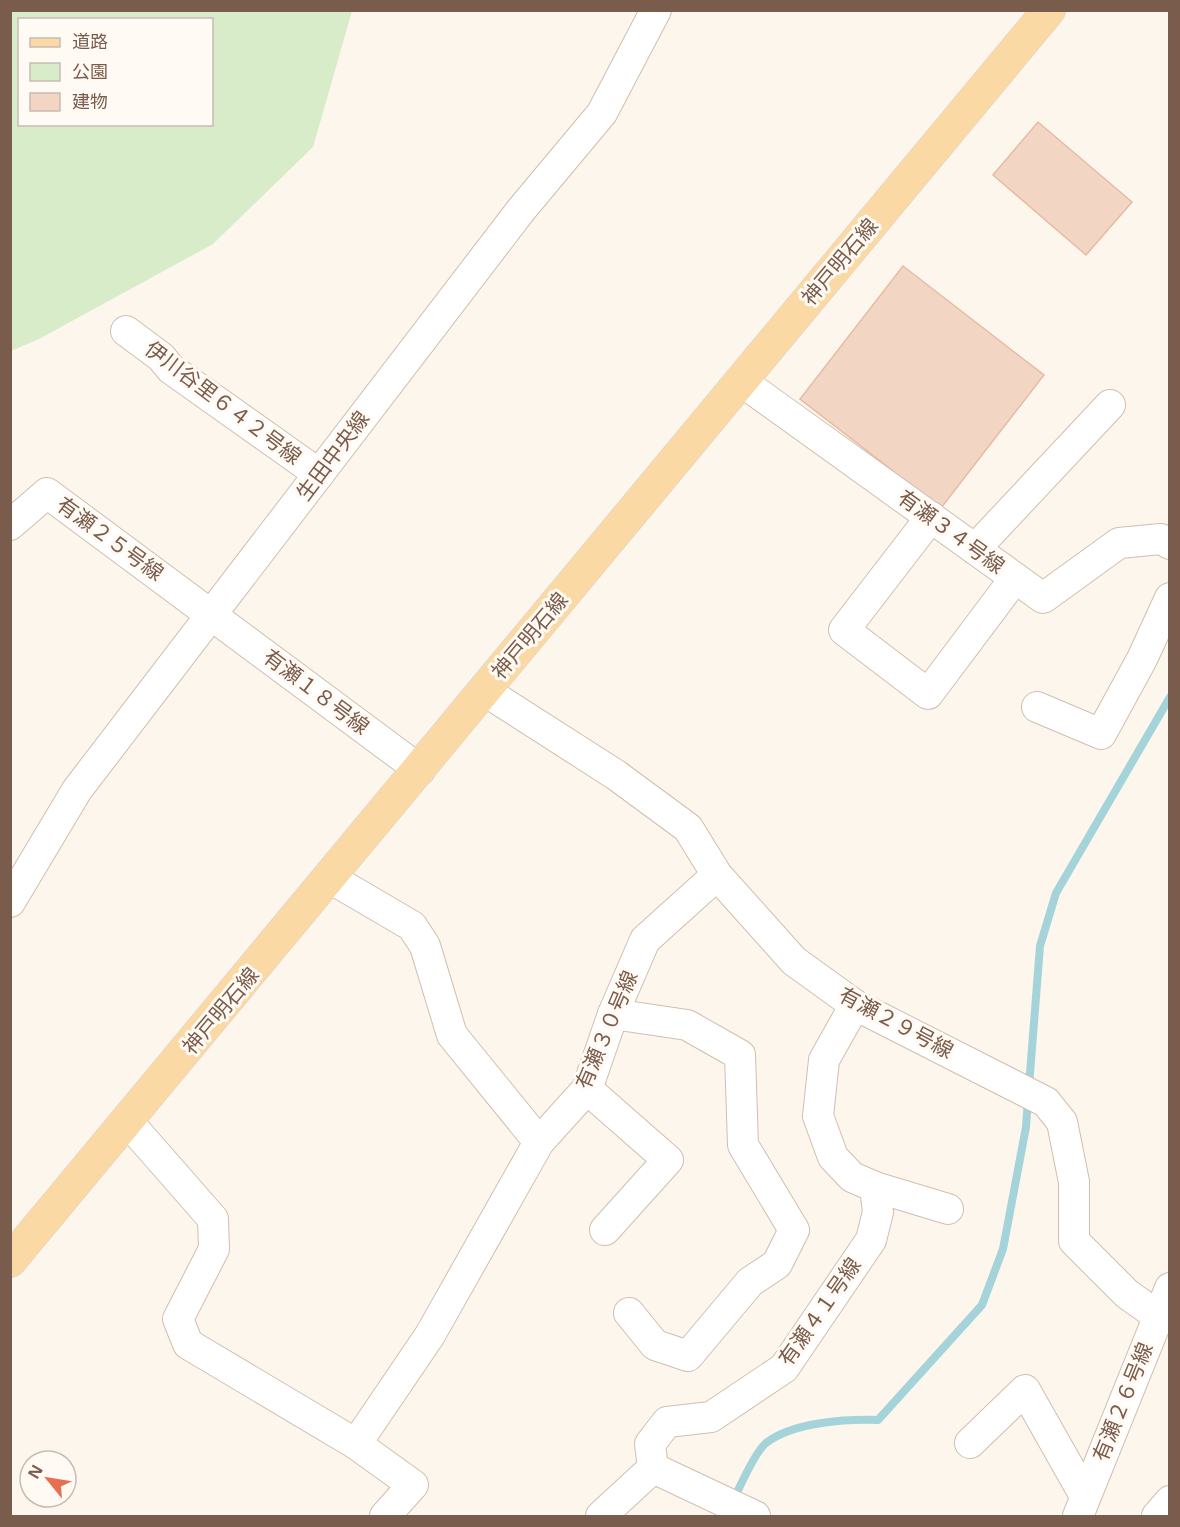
<svg xmlns="http://www.w3.org/2000/svg" width="1180" height="1527" font-family="'Open Sans','Noto Sans JP',sans-serif">
<style>
.green{fill:#d8ecc9;fill-rule:evenodd}
.lines{fill:none;stroke-linecap:round;stroke-linejoin:round}
.stream{stroke:#a5d3da;stroke-width:8}
.building{fill:#f3d5c3;stroke:#e6bba3;stroke-width:1.5}
.street-casing{stroke:#d1beb0;stroke-width:32}
.primary-casing{stroke:#dad1cd;stroke-width:34}
.street{stroke:#fff;stroke-width:30}
.primary{stroke:#fbd9a5;stroke-width:33}
.labels{text-anchor:middle;stroke-width:6;stroke-linejoin:round;paint-order:stroke}
.street-label{font-size:21px;fill:#7a5c4d;stroke:#fffaf3}
</style>
<rect width="100%" height="100%" fill="#fdf6ec"/>
<path class="green" d="M 11,10 L 352,10 L 352,11 L 313,147 L 213,244 L 39,339 L 11,351 ZM 20,20 L 212,20 L 212,124 L 20,124 Z"/>
<g class="lines">
<g class="stream">
<polyline points="1029,1086 1040,946 1056,893 1170,697"/>
<path d="M 734,1499 C 740,1486 755,1452 766,1443 C 793,1422 846,1419 878,1420 L 982,1305 L 1003,1249 L 1026,1127 L 1028,1099"/>
</g>
</g>
<g class="building">
<polygon points="1038,122 1132,202 1086,255 993,175"/>
<polygon points="903,266 1044,375 941,508 800,399"/>
</g>
<g class="lines">
<defs>
<g id="street">
<polyline points="126,331 161,357 171,369 319,474"/>
<polyline points="741,381 1043,598 1119,543 1161,539 1170,544"/>
<polyline points="931,517 844,630 928,694 1015,578"/>
<polyline points="10,525 47,493 420,770"/>
<polyline points="975,549 1110,405"/>
<polyline points="485,691 616,775 688,828 717,875 794,961 855,1005 1046,1102 1062,1122 1074,1182 1074,1241 1127,1294 1158,1316"/>
<polyline points="1037,707 1101,734 1142,659 1170,598"/>
<polyline points="330,878 412,926 425,946 452,1035 539,1142 587,1089 613,1014 645,940 717,875"/>
<polyline points="10,902 77,790 521,210 602,113 656,10"/>
<polyline points="855,1005 824,1060 818,1116 833,1157 852,1177 875,1187 948,1209"/>
<polyline points="613,1014 687,1025 740,1055 743,1145 794,1230 777,1264 750,1282 688,1356 655,1345 629,1313"/>
<polyline points="587,1089 668,1160 605,1230"/>
<polyline points="128,1122 213,1219 214,1249 178,1319 188,1344 356,1444 430,1335 539,1142"/>
<polyline points="970,1443 1025,1390 1085,1496"/>
<polyline points="356,1444 413,1485 385,1516"/>
<polyline points="653,1468 650,1444 667,1422 711,1417 784,1368 871,1240 878,1212 875,1187"/>
<polyline points="601,1516 653,1468 755,1516"/>
<polyline points="1078,1516 1170,1288"/>
<polyline points="1157,1516 1170,1501"/>
</g>
<polyline id="primary" points="10,1261 1049,10"/>
</defs>
<use href="#street" class="street-casing"/>
<use href="#primary" class="primary-casing"/>
<use href="#street" class="street"/>
<use href="#primary" class="primary"/>
</g>
<g class="labels">
<g class="street-label">
<text transform="translate(840 262) rotate(-50)" y="7">神戸明石線</text>
<text transform="translate(223 403) rotate(37)" y="7">伊川谷里６４２号線</text>
<text transform="translate(333 456) rotate(-53)" y="7">生田中央線</text>
<text transform="translate(951 532) rotate(36)" y="7">有瀬３４号線</text>
<text transform="translate(110 539) rotate(36)" y="7">有瀬２５号線</text>
<text transform="translate(530 636) rotate(-50)" y="7">神戸明石線</text>
<text transform="translate(316 692) rotate(37)" y="7">有瀬１８号線</text>
<text transform="translate(221 1011) rotate(-50)" y="7">神戸明石線</text>
<text transform="translate(896 1023) rotate(28)" y="7">有瀬２９号線</text>
<text transform="translate(607 1030) rotate(-67)" y="7">有瀬３０号線</text>
<text transform="translate(820 1312) rotate(-55)" y="7">有瀬４１号線</text>
<text transform="translate(1123 1402) rotate(-68)" y="7">有瀬２６号線</text>
</g>
</g>
<rect width="1180" height="1527" fill="none" stroke="#7a5c4d" stroke-width="24"/>
<rect x="18" y="18" width="195" height="108" fill="#fffaf3" stroke="#cabbb1" stroke-width="1.5"/>
<rect x="30" y="38" width="30" height="9" fill="#fbd9a5" stroke="#cabbb1" stroke-width="1.5"/>
<text x="72" y="48" font-size="18" fill="#7a5c4d">道路</text>
<rect x="30" y="63" width="30" height="18" fill="#d8ecc9" stroke="#cabbb1" stroke-width="1.5"/>
<text x="72" y="78" font-size="18" fill="#7a5c4d">公園</text>
<rect x="30" y="93" width="30" height="18" fill="#f3d5c3" stroke="#cabbb1" stroke-width="1.5"/>
<text x="72" y="108" font-size="18" fill="#7a5c4d">建物</text>
<g transform="translate(48 1479) rotate(300)"><circle r="28" fill="#fffaf3" stroke="#cabbb1" stroke-width="1.5"/>
<path d="M0-4.5L10 22L0 15L-10 22Z" fill="#e76f51"/>
<text y="-9" font-size="16" font-weight="bold" text-anchor="middle" fill="#7a5c4d">N</text>
</g>
</svg>
